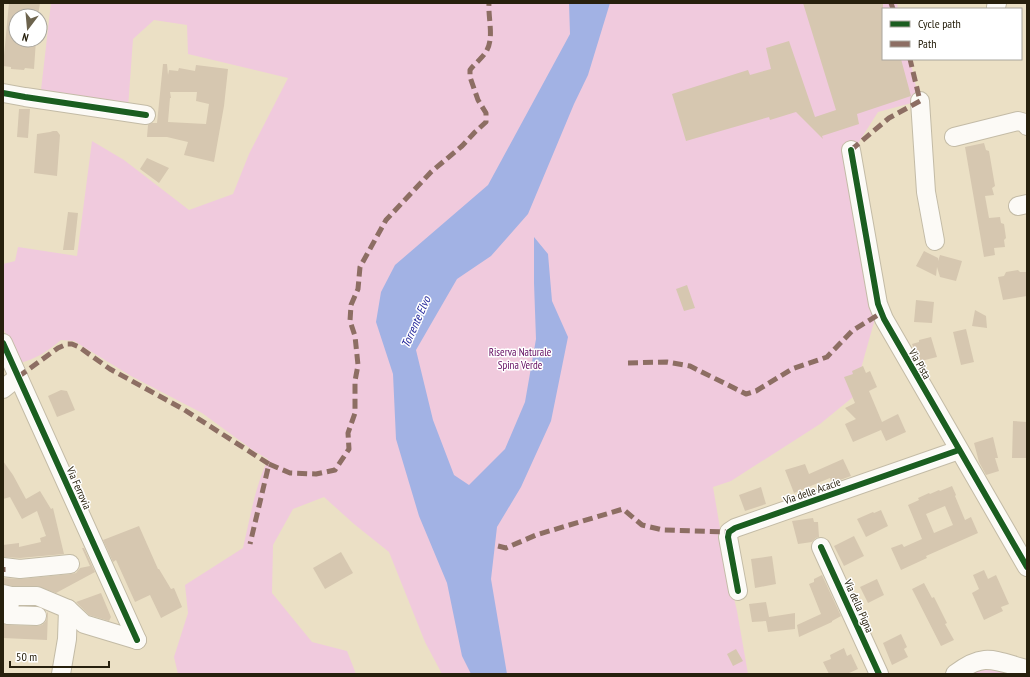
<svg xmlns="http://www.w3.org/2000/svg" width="1030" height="677" font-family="'PT Sans Narrow',sans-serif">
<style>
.green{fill:#f0cadd}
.water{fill:#a2b2e4}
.building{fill:#d6c7b0;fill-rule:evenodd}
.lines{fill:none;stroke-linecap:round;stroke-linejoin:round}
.minor-casing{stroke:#c3bba6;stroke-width:20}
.minor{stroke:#fcfaf6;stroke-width:18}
.quiet{stroke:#8d6e63;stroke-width:5;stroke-dasharray:10 5;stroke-linecap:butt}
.cycleway-casing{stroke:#fff;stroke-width:8}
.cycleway{stroke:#1b5e20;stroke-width:6}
.labels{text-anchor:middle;stroke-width:3;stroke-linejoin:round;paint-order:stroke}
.park-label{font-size:11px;fill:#610a5f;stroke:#fff}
.street-label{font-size:11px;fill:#27200d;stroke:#fff}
.water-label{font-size:12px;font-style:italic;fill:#181d96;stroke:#fff}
</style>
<rect width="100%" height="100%" fill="#ebe0c5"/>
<g class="green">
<path d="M 51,3 L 897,3 L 898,9 L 883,9 L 883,59 L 910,59 L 919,101 L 878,112 L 850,156 L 876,315 L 853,397 L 820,424 L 731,481 L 713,487 L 727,569 L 737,611 L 748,674 L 442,674 L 425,642 L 389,552 L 354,524 L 324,497 L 293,509 L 273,545 L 272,593 L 312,642 L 347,651 L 356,674 L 178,674 L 174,657 L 188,613 L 185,585 L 243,548 C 250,518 255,487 268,459 L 254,451 L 202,413 L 131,376 L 74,341 L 61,340 C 48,351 36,359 20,363 L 3,328 L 3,264 L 15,261 L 18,247 L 77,256 L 92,141 L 124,160 L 189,210 L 233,194 L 249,154 L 288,78 L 188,54 L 187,25 L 154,20 L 133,39 L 128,108 L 41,90 Z"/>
<polygon points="989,664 1004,672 1005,674 971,674"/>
</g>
<polygon class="water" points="569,3 610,3 588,75 574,104 528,214 491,256 457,279 416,350 433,420 454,475 469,485 505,449 525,402 536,339 534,283 534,237 548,254 552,301 568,337 551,421 521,487 497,527 491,579 507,674 471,674 462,656 447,583 419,516 396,439 393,374 376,322 381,292 395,265 488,185 570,34"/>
<g class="building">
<polygon points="9,3 40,3 38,16 16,16 16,40 36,40 34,69 25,68 24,70 11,69 11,67 3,66"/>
<polygon points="803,3 883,3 883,59 901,59 911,96 857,114 859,124 822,136 823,139 796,112 770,120 769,117 686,141 672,94 748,70 750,75 771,69 766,48 789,41 815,117 836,110"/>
<path d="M 163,64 L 167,64 L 168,75 L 169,70 L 178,71 L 179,68 L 195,71 L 196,65 L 228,69 L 224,106 L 214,162 L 184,155 L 188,142 L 167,137 L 147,137 L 148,125 L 152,123 L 157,123 ZM 170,92 L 197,92 L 196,101 L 209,104 L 206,124 L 168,122 L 170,98 L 171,98 Z"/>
<polygon points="19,109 30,109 28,138 17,137"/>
<polygon points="53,131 57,131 60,135 57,176 34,173 37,134 50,132"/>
<polygon points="984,143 986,150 989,151 995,186 992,188 994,195 985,196 989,218 1000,217 1001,223 1004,224 1006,238 1004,240 1005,247 994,248 995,255 984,257 965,147"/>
<polygon points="147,158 169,168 159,183 140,169"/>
<polygon points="68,212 78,213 74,250 63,250"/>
<polygon points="924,251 938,258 938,261 940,255 962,261 956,281 940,277 937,267 936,276 916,266"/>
<polygon points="1018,270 1020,272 1027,272 1027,296 1003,300 998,277 1004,276 1006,272"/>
<polygon points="687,285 695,308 684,311 676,289"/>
<polygon points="916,300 934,302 932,323 914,322"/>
<polygon points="975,310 986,316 987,328 972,326"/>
<polygon points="966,329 974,362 961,365 953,332"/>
<polygon points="931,337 937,357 921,361 914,349 912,344 919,342 919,340"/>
<polygon points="863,366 866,373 870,371 877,387 869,391 882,422 898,414 906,432 886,441 881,430 853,442 845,424 856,419 845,408 855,403 844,377 853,374 852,371"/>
<polygon points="61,390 67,391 75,410 57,417 48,396"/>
<polygon points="1013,421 1027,422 1027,458 1012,458"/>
<polygon points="993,437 998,458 995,458 999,471 986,475 979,462 974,443"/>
<polygon points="843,459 851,476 832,483 830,478 794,493 785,470 805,464 809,474"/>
<polygon points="3,461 13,475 26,499 40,491 51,509 53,508 64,554 20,558 3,557 3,545 19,543 19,547 41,542 40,538 46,536 37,511 22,519 10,497 3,499"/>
<path d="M 952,486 L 956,495 L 955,496 L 965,520 L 971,517 L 978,533 L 926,556 L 927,558 L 901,570 L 891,548 L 902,544 L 904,547 L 922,539 L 908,505 L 919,500 L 918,498 L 929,493 L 930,494 L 939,490 L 940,491 ZM 945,506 L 953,525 L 934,533 L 926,514 Z"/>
<polygon points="761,487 766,504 745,511 739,495"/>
<polygon points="881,510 888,526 866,537 857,519 873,512 874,513"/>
<polygon points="813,518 814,522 818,522 819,537 816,538 812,542 798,544 792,521"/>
<polygon points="139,526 158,569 159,569 171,589 174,588 182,607 161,618 150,595 135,602 116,560 113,562 103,540"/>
<polygon points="854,536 864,556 844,566 834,546"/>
<polygon points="82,548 84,548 95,572 56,593 37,586 12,586 3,584 3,578 21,579 71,574 76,573 80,568 90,566"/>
<polygon points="341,552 353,573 325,589 313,568"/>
<polygon points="772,556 776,584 755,588 751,559"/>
<polygon points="984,570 988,579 996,575 1009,604 1001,607 1003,611 984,620 972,593 979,589 973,575"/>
<polygon points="822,575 841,616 832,621 832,622 799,637 797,625 821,614 809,584 814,582 814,579"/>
<polygon points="877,579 884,595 868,603 860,587"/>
<polygon points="924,583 932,598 934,597 947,623 945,624 954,640 941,646 912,589"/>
<polygon points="101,593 111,617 109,621 89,615 76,602"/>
<polygon points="766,602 769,617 795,613 795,629 768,632 766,621 752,622 749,604"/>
<polygon points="48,612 47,640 3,638 3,624 8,625 37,626 42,625 46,621 47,617 47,613"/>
<polygon points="901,634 907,647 904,649 908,657 892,665 883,643"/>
<polygon points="844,648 847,656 851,654 858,669 847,674 829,674 823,662 831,659 830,655"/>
<polygon points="736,649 743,661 733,666 727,654"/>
</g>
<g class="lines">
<defs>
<g id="minor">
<polyline points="996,7 997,3"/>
<polyline points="3,93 25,97 146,115"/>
<polyline points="920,101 926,192 935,241"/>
<polyline points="954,137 1018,121 1025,123 1027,126"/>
<polyline points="851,150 878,304 884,319 1027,567"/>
<polyline points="1018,206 1027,204"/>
<polyline points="3,343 137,640"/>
<polyline points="3,389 18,377"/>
<polyline points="821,547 879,674"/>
<polyline points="3,567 20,569 70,564"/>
<polyline points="738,591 728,537 729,532 735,528 959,450"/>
<polyline points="3,594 11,596 37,596 68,609 84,624 137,640"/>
<polyline points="11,596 8,615 37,616"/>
<polyline points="61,674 67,639 68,609"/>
<path d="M 955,674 C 984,652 993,660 1026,669"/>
</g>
</defs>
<use href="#minor" class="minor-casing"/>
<use href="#minor" class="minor"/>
<g class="quiet">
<polyline points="891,3 893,9"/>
<polyline points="851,150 889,118 920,101 910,59"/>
<polyline points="628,363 667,362 690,366 746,394 756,391 792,369 827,357 852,331 881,313"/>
<polyline points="18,377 58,348 67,344 72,344 79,347 110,369 183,409 269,464 250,544"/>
<path d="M 269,464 L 290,473 L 316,474 L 335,470 L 349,449 L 348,433 L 355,413 L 355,381 L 358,365 L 355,336 L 350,321 L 351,305 L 358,289 L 360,267 L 386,220 L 431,172 L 462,146 L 475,132 L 486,122 L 486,113 L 478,100 L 470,77 L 470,70 C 475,63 483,58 487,50 C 494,37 488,18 489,3"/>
<polyline points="498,546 506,548 536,535 623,509 642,525 663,530 729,532"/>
<polyline points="3,572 3,567"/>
</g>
<defs>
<g id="cycleway">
<polyline points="3,93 25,97 146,115"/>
<polyline points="851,150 878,304 884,319 1027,567"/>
<polyline points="3,343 137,640"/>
<polyline points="821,547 879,674"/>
<polyline points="738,591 728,537 729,532 735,528 959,450"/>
</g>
</defs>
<use href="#cycleway" class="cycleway-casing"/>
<use href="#cycleway" class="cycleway"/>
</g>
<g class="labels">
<g class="park-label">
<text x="520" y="356">Riserva Naturale<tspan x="520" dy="13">Spina Verde</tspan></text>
</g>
<g class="street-label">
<text transform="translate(920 364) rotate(60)" y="4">Via Pista</text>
<text transform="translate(79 488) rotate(66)" y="4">Via Ferrovia</text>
<text transform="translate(812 491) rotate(-19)" y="4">Via delle Acacie</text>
<text transform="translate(859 606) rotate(66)" y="4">Via della Pigna</text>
</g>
<g class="water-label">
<text transform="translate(416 322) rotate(-66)" y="4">Torrente Elvo</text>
</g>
</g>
<rect width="1030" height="677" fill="none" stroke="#27200d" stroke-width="8"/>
<rect x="882" y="8" width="140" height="52" fill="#ffffff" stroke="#a9a69e"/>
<rect x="890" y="21" width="20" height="6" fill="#1b5e20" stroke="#a9a69e"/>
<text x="918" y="28" font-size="12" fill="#27200d">Cycle path</text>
<rect x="890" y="41" width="20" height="6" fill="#8d6e63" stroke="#a9a69e"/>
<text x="918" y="48" font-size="12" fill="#27200d">Path</text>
<g transform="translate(28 28) rotate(196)"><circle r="19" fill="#ffffff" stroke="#a9a69e"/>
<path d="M0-3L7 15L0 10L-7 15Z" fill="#6c634d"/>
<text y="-6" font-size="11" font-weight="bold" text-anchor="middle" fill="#27200d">N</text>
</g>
<path d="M10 661v6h99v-6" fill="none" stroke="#27200d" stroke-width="2"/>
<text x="16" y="661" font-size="12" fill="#27200d" stroke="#ffffff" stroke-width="3" paint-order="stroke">50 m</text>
</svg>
